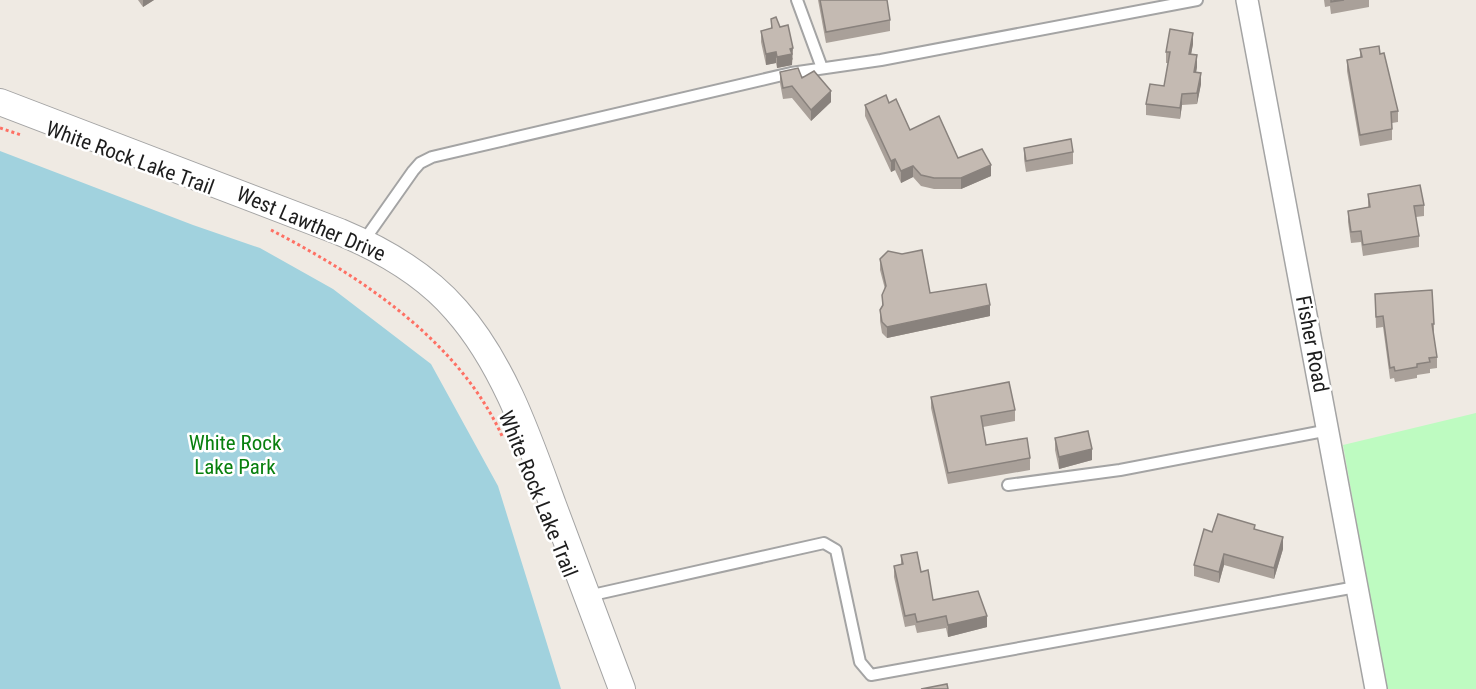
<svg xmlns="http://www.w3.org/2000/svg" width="1476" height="689" font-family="'Roboto Condensed',sans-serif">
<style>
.park{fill:#befbc1}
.water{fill:#a1d2de}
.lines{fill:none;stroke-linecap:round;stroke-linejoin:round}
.service-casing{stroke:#a4a4a4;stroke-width:14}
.minor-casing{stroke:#a4a4a4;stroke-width:24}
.tertiary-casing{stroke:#a4a4a4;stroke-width:28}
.path{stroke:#fe7064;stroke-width:3;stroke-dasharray:3 3;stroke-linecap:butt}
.service{stroke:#fff;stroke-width:10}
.minor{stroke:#fff;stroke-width:21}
.tertiary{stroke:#fff;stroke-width:26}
.wall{fill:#a9a099}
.shaded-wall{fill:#89827d}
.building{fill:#c4bab2;stroke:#89827d;stroke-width:1.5}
.labels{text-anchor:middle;stroke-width:5;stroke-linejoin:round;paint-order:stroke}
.street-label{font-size:21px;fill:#1d1d1d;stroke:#fff}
.park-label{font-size:21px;fill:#087f0e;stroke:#fff}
</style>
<rect width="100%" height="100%" fill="#efeae3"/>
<polygon class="park" points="1476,413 1476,689 1386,689 1343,445"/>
<polygon class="water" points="0,151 193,225 260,248 333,289 431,364 498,486 561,689 0,689"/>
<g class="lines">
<defs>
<g id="service">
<polyline points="797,0 822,68"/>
<polyline points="363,242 413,171 420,163 432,157 791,73 881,60 1197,0"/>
<polyline points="1008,485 1120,470 1329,430"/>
<polyline points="588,596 824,543 836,550 860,662 871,675 1356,587"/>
</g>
<polyline id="minor" points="1247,0 1376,689"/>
<path id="tertiary" d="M 0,102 L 340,232 C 383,250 425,274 456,310 C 504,364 529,439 553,505 C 576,566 599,628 622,689"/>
</defs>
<use href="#service" class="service-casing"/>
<use href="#minor" class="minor-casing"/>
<use href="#tertiary" class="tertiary-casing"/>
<g class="path">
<polyline points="0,128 21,135"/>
<path d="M 271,230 C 362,277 460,342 503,438"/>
</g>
<use href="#service" class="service"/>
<use href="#minor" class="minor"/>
<use href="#tertiary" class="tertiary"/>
</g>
<g class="wall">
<polygon points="138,0 154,0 143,7"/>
<polygon points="818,0 887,0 890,20 890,31 826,43"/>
<polygon points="1324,0 1369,0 1369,7 1331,14 1330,6 1325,7"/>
<polygon points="771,19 793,59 792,60 792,65 777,68 776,63 766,65 761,42 761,31 771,29"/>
<polygon points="1193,44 1191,54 1197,67 1196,72 1201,84 1197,104 1182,105 1180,119 1146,115 1146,104 1164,86 1168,63 1166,63 1166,52"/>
<polygon points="1360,49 1380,54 1398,111 1398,122 1392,123 1392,140 1360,146 1347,71 1347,60 1360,57"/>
<polygon points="780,72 802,78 831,102 811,121 792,98 783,99 780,83"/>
<polygon points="889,103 910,130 991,176 961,189 934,189 921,186 913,177 901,183 895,170 891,172 865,116 865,105"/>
<polygon points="1024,148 1073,152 1073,164 1026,172 1024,159"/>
<polygon points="1368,194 1424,205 1424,216 1416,217 1419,236 1419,247 1363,256 1361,242 1351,243 1348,222 1348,211 1368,207"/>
<polygon points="880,259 930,293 990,316 887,338 882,333 880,321 880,310 882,307 882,295 885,289 880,270"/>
<polygon points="1375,294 1434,324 1434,335 1433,336 1437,357 1437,368 1430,369 1430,373 1417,375 1417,378 1395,382 1394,378 1390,379 1383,327 1376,328"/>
<polygon points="931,397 1015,410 1015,421 983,427 986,445 1030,458 1030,470 948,484 931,408"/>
<polygon points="1055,438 1092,460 1059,469 1055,450"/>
<polygon points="1255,529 1283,549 1274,579 1224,565 1219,583 1194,576 1194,565 1212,532"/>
<polygon points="901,555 921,572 933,600 987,627 948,637 946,628 917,633 915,625 905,627 894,577 894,566 901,564"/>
</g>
<g class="shaded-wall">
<polygon points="143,0 154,0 143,7"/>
<polygon points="1193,33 1193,44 1189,65 1189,54"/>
<polygon points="793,48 792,65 777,68 777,57 790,49"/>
<polygon points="776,52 776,63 766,65 766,54"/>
<polygon points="1197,55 1197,67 1194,83 1194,72"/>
<polygon points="1201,73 1201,84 1197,104 1197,93"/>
<polygon points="831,91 831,102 811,121 811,110"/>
<polygon points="1182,94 1182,105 1180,119 1180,108"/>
<polygon points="895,159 895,170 891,172 891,161"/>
<polygon points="991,165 991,176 961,189 961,178"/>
<polygon points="913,166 913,177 901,183 901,171"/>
<polygon points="990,305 990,316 887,338 887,327"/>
<polygon points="1092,449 1092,460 1059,469 1059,457"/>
<polygon points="1283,537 1283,549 1274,579 1274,568"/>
<polygon points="1224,554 1224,565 1219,583 1219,572"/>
<polygon points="987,616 987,627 948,637 948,625"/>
</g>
<g class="building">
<polygon points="820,0 887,0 890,20 826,32"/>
<polygon points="1331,0 1344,0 1331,2"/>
<polygon points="776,17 780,27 788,25 793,48 790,49 792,54 777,57 776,52 766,54 761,31 772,28 771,19"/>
<polygon points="1170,29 1193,33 1189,54 1197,55 1194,72 1201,73 1197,93 1182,94 1180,108 1146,104 1150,84 1164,86 1170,52 1166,52"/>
<polygon points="1379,46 1380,54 1384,53 1398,111 1391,112 1392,129 1360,135 1347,60 1362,57 1360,49"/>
<polygon points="798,68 802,78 814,71 831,91 811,110 792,86 783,88 780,72"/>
<polygon points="886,95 889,103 896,99 910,130 939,116 958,158 982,149 991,165 961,178 934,178 921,175 913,166 901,171 895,159 891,161 865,105"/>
<polygon points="1071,139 1073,152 1026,161 1024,148"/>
<polygon points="1420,185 1424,205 1414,206 1419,236 1363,245 1361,231 1351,232 1348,211 1370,207 1368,194"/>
<polygon points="922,250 930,293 986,284 990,305 887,327 882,322 880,310 883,305 882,295 886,286 880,259 888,251 902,254"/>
<polygon points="1432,290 1434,324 1432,324 1437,357 1429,358 1430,362 1417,364 1417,367 1395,371 1394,367 1390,368 1383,316 1376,317 1375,294"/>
<polygon points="1009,382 1015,410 981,416 986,445 1027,438 1030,458 948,473 931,397"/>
<polygon points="1088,431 1092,449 1059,457 1055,438"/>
<polygon points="1218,514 1255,525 1254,529 1283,537 1274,568 1224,554 1219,572 1194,565 1204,529 1212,532"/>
<polygon points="917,552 921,572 928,570 933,600 978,591 987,616 948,625 946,616 917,622 915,614 905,616 894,566 903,564 901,555"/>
<polygon points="947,684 948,689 921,689"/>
</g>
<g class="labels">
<g class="street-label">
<text transform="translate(130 158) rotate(20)" y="7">White Rock Lake Trail</text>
<text transform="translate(311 224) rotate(23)" y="7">West Lawther Drive</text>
<text transform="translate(1312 344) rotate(79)" y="7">Fisher Road</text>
<text transform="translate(538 494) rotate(68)" y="7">White Rock Lake Trail</text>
</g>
<g class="park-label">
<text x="235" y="450">White Rock<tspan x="235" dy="24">Lake Park</tspan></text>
</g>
</g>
</svg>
